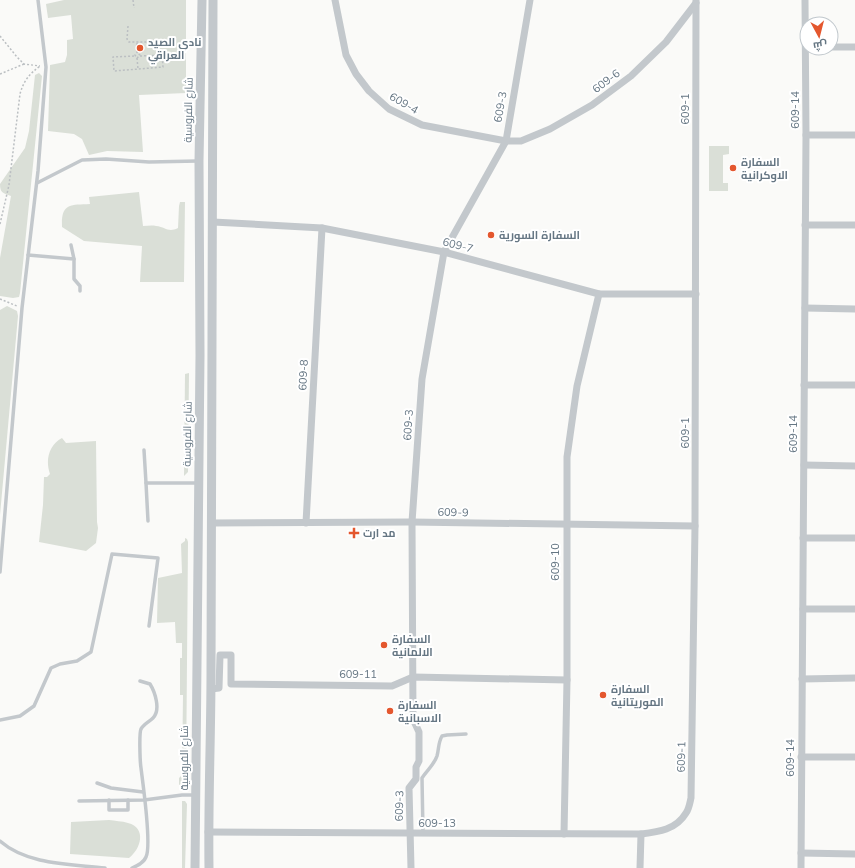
<svg xmlns="http://www.w3.org/2000/svg" width="855" height="868" font-family="Mulish,Cairo,sans-serif">
<style>
.green{fill:#dadfd7}
.lines{fill:none;stroke-linecap:round;stroke-linejoin:round}
.path{stroke:#bbbfc2;stroke-width:1.5;stroke-dasharray:2 2;stroke-linecap:butt}
.service{stroke:#c3c8cc;stroke-width:3.5}
.minor{stroke:#c3c8cc;stroke-width:7}
.tertiary{stroke:#c3c8cc;stroke-width:9}
.poi-dot{fill:#e4572e;stroke:#fff;stroke-width:1.5}
.labels{text-anchor:middle;stroke-width:4;stroke-linejoin:round;paint-order:stroke}
.poi-label{font-size:11px;font-weight:bold;fill:#657683;stroke:#fff;text-anchor:start}
.street-label{font-size:11px;fill:#657683;stroke:#fff}
</style>
<rect width="100%" height="100%" fill="#fafaf8"/>
<g class="green">
<polygon points="64,0 186,0 186,93 139,95 143,152 107,151 89,155 82,139 74,134 48,131 50,65 65,62 67,55 67,40 73,39 71,15 48,18 46,4"/>
<path d="M 39,73 L 42,76 L 20,293 L 19,297 L 13,298 L 0,296 L 0,258 L 11,196 C 3,193 0,193 0,184 L 25,148 L 29,131 L 35,75 Z"/>
<polygon points="709,146 729,146 729,154 723,155 723,183 728,183 728,191 709,191"/>
<path d="M 139,192 L 143,226 C 147,226 152,225 156,226 C 166,227 168,233 178,228 L 179,206 L 180,202 L 185,202 L 184,282 L 140,282 L 142,246 L 84,241 L 62,227 C 61,203 70,205 90,204 L 89,197 Z"/>
<polygon points="7,306 17,311 18,316 0,515 0,310"/>
<polygon points="189,373 188,472 184,476 185,374"/>
<path d="M 62,438 L 66,443 L 96,441 L 97,522 L 98,528 L 96,543 L 86,551 L 39,542 L 43,505 L 44,477 L 47,477 L 50,474 C 45,460 49,445 62,438 Z"/>
<polygon points="185,538 187,539 188,542 186,782 184,785 179,785 179,778 182,775 183,695 180,695 180,658 182,658 182,643 176,643 175,622 157,623 158,578 182,573 181,544 185,541"/>
<polygon points="182,801 185,801 187,804 185,868 182,868"/>
<path d="M 109,820 C 115,821 122,821 128,823 C 147,828 141,849 129,858 L 70,854 L 71,822 Z"/>
</g>
<g class="lines">
<g class="path">
<polyline points="133,0 134,8"/>
<polyline points="128,26 127,39 129,42 161,42 163,67 114,71 113,57 135,56"/>
<polyline points="0,36 17,57 24,64 40,66"/>
<polyline points="137,43 137,53 140,55 137,58 135,55 137,53"/>
<polyline points="140,56 163,55"/>
<polyline points="137,58 138,69"/>
<polyline points="0,74 24,64"/>
<path d="M 0,224 L 9,185 L 20,94 C 23,82 29,74 40,66"/>
<polyline points="0,299 17,306"/>
</g>
<g class="service">
<polyline points="37,183 82,160 106,159 149,162 198,161"/>
<polyline points="71,245 74,259"/>
<polyline points="28,255 74,259 74,279 80,286 80,291"/>
<polyline points="144,450 146,483"/>
<polyline points="148,521 146,483 198,483"/>
<polyline points="0,572 22,308 38,171 46,67 38,0"/>
<polyline points="0,720 20,716 34,706 51,668 60,664 77,661 91,652 112,554 158,558 149,626"/>
<polyline points="97,783 111,788 143,792"/>
<polyline points="109,800 109,810 128,810 128,800"/>
<polyline points="79,801 144,800 182,795 196,795"/>
<path d="M 423,833 L 422,778 C 427,770 434,765 437,756 C 439,749 438,743 442,736 L 447,735 L 466,734"/>
<path d="M 0,841 C 27,865 71,864 105,868"/>
<path d="M 132,868 C 137,866 144,862 146,857 C 152,845 143,785 141,768 C 140,762 139,733 141,729 C 144,724 149,722 153,718 C 161,710 155,692 150,684 L 140,681"/>
</g>
<g class="minor">
<polyline points="335,0 346,55 356,74 369,91 389,109 422,125 506,141 521,141 550,129 592,105 631,76 666,42 696,3"/>
<polyline points="831,47 855,47"/>
<polyline points="806,135 855,135"/>
<polyline points="213,222 322,228 444,252 599,294 696,294"/>
<polyline points="805,225 855,225"/>
<polyline points="805,308 855,309"/>
<polyline points="804,385 855,385"/>
<polyline points="804,465 855,466"/>
<polyline points="211,523 412,522 695,526"/>
<polyline points="306,523 322,228"/>
<polyline points="803,538 855,538"/>
<polyline points="803,609 855,609"/>
<polyline points="802,679 855,678"/>
<polyline points="211,689 219,688 220,655 231,655 231,684 392,686 413,677 567,680"/>
<polyline points="801,757 855,757"/>
<path d="M 208,832 L 641,834 C 658,832 676,830 686,813 C 689,809 690,802 691,798 L 695,526 L 696,0"/>
<polyline points="564,834 567,680 567,457 577,386 599,294"/>
<polyline points="801,853 855,854"/>
<polyline points="411,868 409,788 416,779 416,767 419,761 419,732 413,719 412,522 422,379 444,252 506,141 530,0"/>
<polyline points="640,868 641,834"/>
<polyline points="801,868 806,135 805,0"/>
</g>
<g class="tertiary">
<polyline points="195,868 200,355 199,161 202,0"/>
<path d="M 209,868 C 208,803 211,737 211,672 C 211,448 213,224 213,0"/>
</g>
</g>
<g class="poi-dot">
<circle cx="140" cy="48" r="4"/>
<circle cx="733" cy="168" r="4"/>
<circle cx="491" cy="235" r="4"/>
<path d="M352 527h4v4h4v4h-4v4h-4v-4h-4v-4h4z"/>
<circle cx="384" cy="645" r="4"/>
<circle cx="603" cy="695" r="4"/>
<circle cx="390" cy="711" r="4"/>
</g>
<g class="labels">
<g class="poi-label">
<text x="148" y="46">نادي الصيد<tspan x="148" dy="13">العراقي</tspan></text>
<text x="741" y="166">السفارة<tspan x="741" dy="13">الاوكرانية</tspan></text>
<text x="499" y="239">السفارة السورية</text>
<text x="363" y="537">مد ارت</text>
<text x="392" y="643">السفارة<tspan x="392" dy="13">الالمانية</tspan></text>
<text x="611" y="693">السفارة<tspan x="611" dy="13">الموريتانية</tspan></text>
<text x="398" y="709">السفارة<tspan x="398" dy="13">الاسبانية</tspan></text>
</g>
<g class="street-label">
<text transform="translate(606 81) rotate(-37)" y="4">609-6</text>
<text transform="translate(404 103) rotate(30)" y="4">609-4</text>
<text transform="translate(500 107) rotate(-80)" y="4">609-3</text>
<text transform="translate(685 109) rotate(-90)" y="4">609-1</text>
<text transform="translate(188 110) rotate(-89)" y="4">شارع الفروسية</text>
<text transform="translate(795 110) rotate(-90)" y="4">609-14</text>
<text transform="translate(458 245) rotate(14)" y="4">609-7</text>
<text transform="translate(303 375) rotate(-87)" y="4">609-8</text>
<text transform="translate(408 425) rotate(-86)" y="4">609-3</text>
<text transform="translate(685 433) rotate(-90)" y="4">609-1</text>
<text transform="translate(187 434) rotate(-89)" y="4">شارع الفروسية</text>
<text transform="translate(793 434) rotate(-90)" y="4">609-14</text>
<text transform="translate(453 512) rotate(1)" y="4">609-9</text>
<text transform="translate(555 562) rotate(-90)" y="4">609-10</text>
<text x="358" y="678">609-11</text>
<text transform="translate(681 757) rotate(-89)" y="4">609-1</text>
<text transform="translate(184 758) rotate(-90)" y="4">شارع الفروسية</text>
<text transform="translate(790 758) rotate(-90)" y="4">609-14</text>
<text transform="translate(399 806) rotate(-89)" y="4">609-3</text>
<text x="437" y="827">609-13</text>
</g>
</g>
<g transform="translate(819 36) rotate(173)"><circle r="19" fill="#ffffff" stroke="#c1c8cd"/>
<path d="M0-3L7 15L0 10L-7 15Z" fill="#e4572e"/>
<text y="-6" font-size="11" font-weight="bold" text-anchor="middle" fill="#657683">ش</text>
</g>
</svg>
